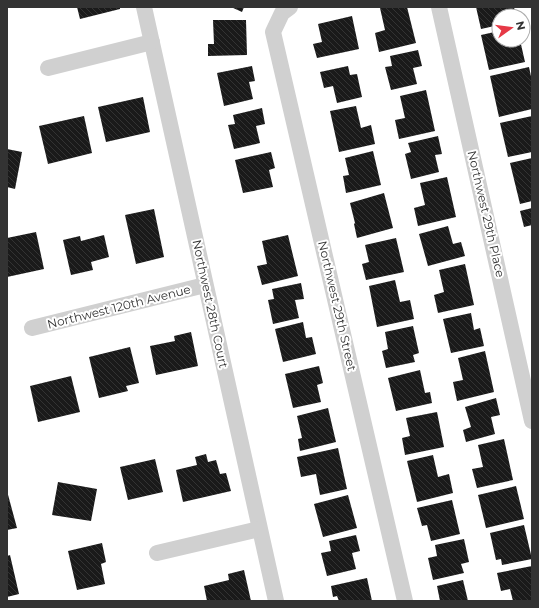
<svg xmlns="http://www.w3.org/2000/svg" width="539" height="608" font-family="Montserrat,sans-serif">
<style>
.building{fill:url(#building-back-hatch)}
.lines{fill:none;stroke-linecap:round;stroke-linejoin:round}
.street{stroke:#d0d0d0;stroke-width:16}
.labels{text-anchor:middle;stroke-width:4;stroke-linejoin:round;paint-order:stroke}
.street-label{font-size:12px;fill:#333;stroke:#fff}
</style>
<defs>
<pattern id="building-back-hatch" width="6" height="6" patternUnits="userSpaceOnUse"><rect width="6" height="6" fill="#1a1a1a"/><path d="M-1 5l2 2M0 0l6 6M5-1l2 2" fill="none" stroke="#333"/></pattern>
</defs>
<rect width="100%" height="100%" fill="#fff"/>
<g class="building">
<polygon points="77,7 120,7 120,9 80,19"/>
<polygon points="231,7 244,7 242,12"/>
<polygon points="386,7 407,7 416,43 379,52 375,33 385,30 380,8"/>
<polygon points="476,7 514,7 516,16 499,16 499,25 481,29"/>
<polygon points="352,16 359,49 317,58 313,44 322,42 318,24"/>
<polygon points="213,20 246,20 247,55 208,56 208,44 214,44"/>
<polygon points="499,31 499,40 520,40 525,62 489,70 481,35"/>
<polygon points="418,50 422,66 413,68 417,84 391,90 385,67 392,66 390,56"/>
<polygon points="252,66 255,81 249,82 253,99 224,106 217,73"/>
<polygon points="348,66 350,75 357,74 362,97 337,103 333,86 324,88 320,72"/>
<polygon points="529,67 532,81 532,109 499,117 490,76"/>
<polygon points="426,90 435,131 399,139 395,120 405,118 400,96"/>
<polygon points="143,97 150,132 106,142 98,107"/>
<polygon points="356,106 361,128 371,125 375,144 339,152 330,111"/>
<polygon points="262,108 265,124 256,126 260,143 234,149 228,125 235,124 233,115"/>
<polygon points="84,116 92,153 48,164 39,126"/>
<polygon points="532,116 532,152 508,157 500,123"/>
<polygon points="438,136 442,154 435,155 439,172 411,179 405,154 411,152 408,143"/>
<polygon points="7,149 22,152 15,189 7,187"/>
<polygon points="373,151 381,185 346,193 343,176 349,175 345,158"/>
<polygon points="271,152 275,168 269,170 273,187 243,193 235,160"/>
<polygon points="532,158 532,201 520,204 510,163"/>
<polygon points="447,177 456,217 418,226 414,208 425,205 420,183"/>
<polygon points="384,193 393,228 357,238 354,224 355,223 350,203"/>
<polygon points="532,208 532,225 524,227 520,211"/>
<polygon points="154,209 164,257 136,264 125,215"/>
<polygon points="448,226 453,244 461,242 465,256 428,266 419,234"/>
<polygon points="36,232 44,269 7,277 7,238"/>
<polygon points="104,235 109,257 91,262 93,270 71,275 63,240 80,236 81,241"/>
<polygon points="288,235 298,276 262,285 257,266 267,264 262,241"/>
<polygon points="396,238 404,272 366,280 362,264 369,262 365,245"/>
<polygon points="465,264 474,305 438,313 434,295 444,292 439,270"/>
<polygon points="395,280 400,302 410,300 414,319 377,327 369,286"/>
<polygon points="301,283 304,299 295,300 299,318 273,324 268,300 274,299 272,289"/>
<polygon points="471,313 474,330 480,328 484,346 451,353 443,319"/>
<polygon points="303,322 306,338 312,337 316,354 283,362 275,329"/>
<polygon points="413,326 419,353 413,355 415,362 386,368 382,351 388,349 385,332"/>
<polygon points="191,332 198,366 156,375 150,346 175,341 174,336"/>
<polygon points="130,347 139,383 126,386 128,391 99,398 89,357"/>
<polygon points="485,351 494,392 457,401 453,382 463,380 458,358"/>
<polygon points="319,366 323,383 317,385 321,402 293,408 285,374"/>
<polygon points="420,370 425,393 430,392 432,403 396,411 388,378"/>
<polygon points="71,376 80,412 38,422 30,386"/>
<polygon points="496,398 500,415 491,417 495,434 466,442 463,430 471,427 465,407"/>
<polygon points="328,408 336,442 300,451 298,439 302,438 297,416"/>
<polygon points="437,412 444,447 405,455 402,438 410,436 406,418"/>
<polygon points="504,439 513,480 477,488 472,469 483,467 478,445"/>
<polygon points="338,448 347,489 320,495 316,474 301,477 297,457"/>
<polygon points="206,454 208,462 216,460 220,474 226,473 231,491 183,502 176,470 197,465 195,457"/>
<polygon points="433,455 438,477 449,474 453,493 417,502 407,461"/>
<polygon points="155,459 163,492 128,500 120,467"/>
<polygon points="58,482 97,489 91,521 52,515"/>
<polygon points="516,486 524,519 486,528 478,495"/>
<polygon points="7,491 17,528 7,530"/>
<polygon points="348,495 357,528 323,537 314,504"/>
<polygon points="452,500 460,534 431,541 427,525 422,526 417,508"/>
<polygon points="524,525 532,559 502,565 501,559 496,560 490,533"/>
<polygon points="356,535 360,551 352,553 356,569 327,576 321,553 331,551 329,541"/>
<polygon points="464,539 469,562 461,564 464,573 433,580 428,558 437,556 435,545"/>
<polygon points="102,543 106,562 101,564 105,584 77,590 68,551"/>
<polygon points="10,555 19,594 7,597 7,556"/>
<polygon points="532,566 532,601 513,601 510,589 501,591 497,573"/>
<polygon points="244,570 251,601 207,601 204,586 229,580 228,574"/>
<polygon points="367,578 372,601 339,601 337,596 333,597 331,586"/>
<polygon points="463,580 468,601 440,601 437,586"/>
</g>
<g class="lines">
<g class="street">
<polyline points="144,7 276,601"/>
<polyline points="290,7 282,13 273,32 405,601"/>
<polyline points="439,7 532,421"/>
<polyline points="48,68 152,42"/>
<polyline points="32,328 205,285"/>
<polyline points="157,553 259,529"/>
</g>
</g>
<g class="labels">
<g class="street-label">
<text transform="translate(486 214) rotate(77)" y="4">Northwest 29th Place</text>
<text transform="translate(210 304) rotate(78)" y="4">Northwest 28th Court</text>
<text transform="translate(337 306) rotate(77)" y="4">Northwest 29th Street</text>
<text transform="translate(119 307) rotate(-14)" y="4">Northwest 120th Avenue</text>
</g>
</g>
<rect width="539" height="608" fill="none" stroke="#333333" stroke-width="16"/>
<g transform="translate(511 28) rotate(76)"><circle r="19" fill="#ffffff" stroke="#adadad"/>
<path d="M0-3L7 15L0 10L-7 15Z" fill="#e63946"/>
<text y="-6" font-size="11" font-weight="bold" text-anchor="middle" fill="#333333">N</text>
</g>
</svg>
